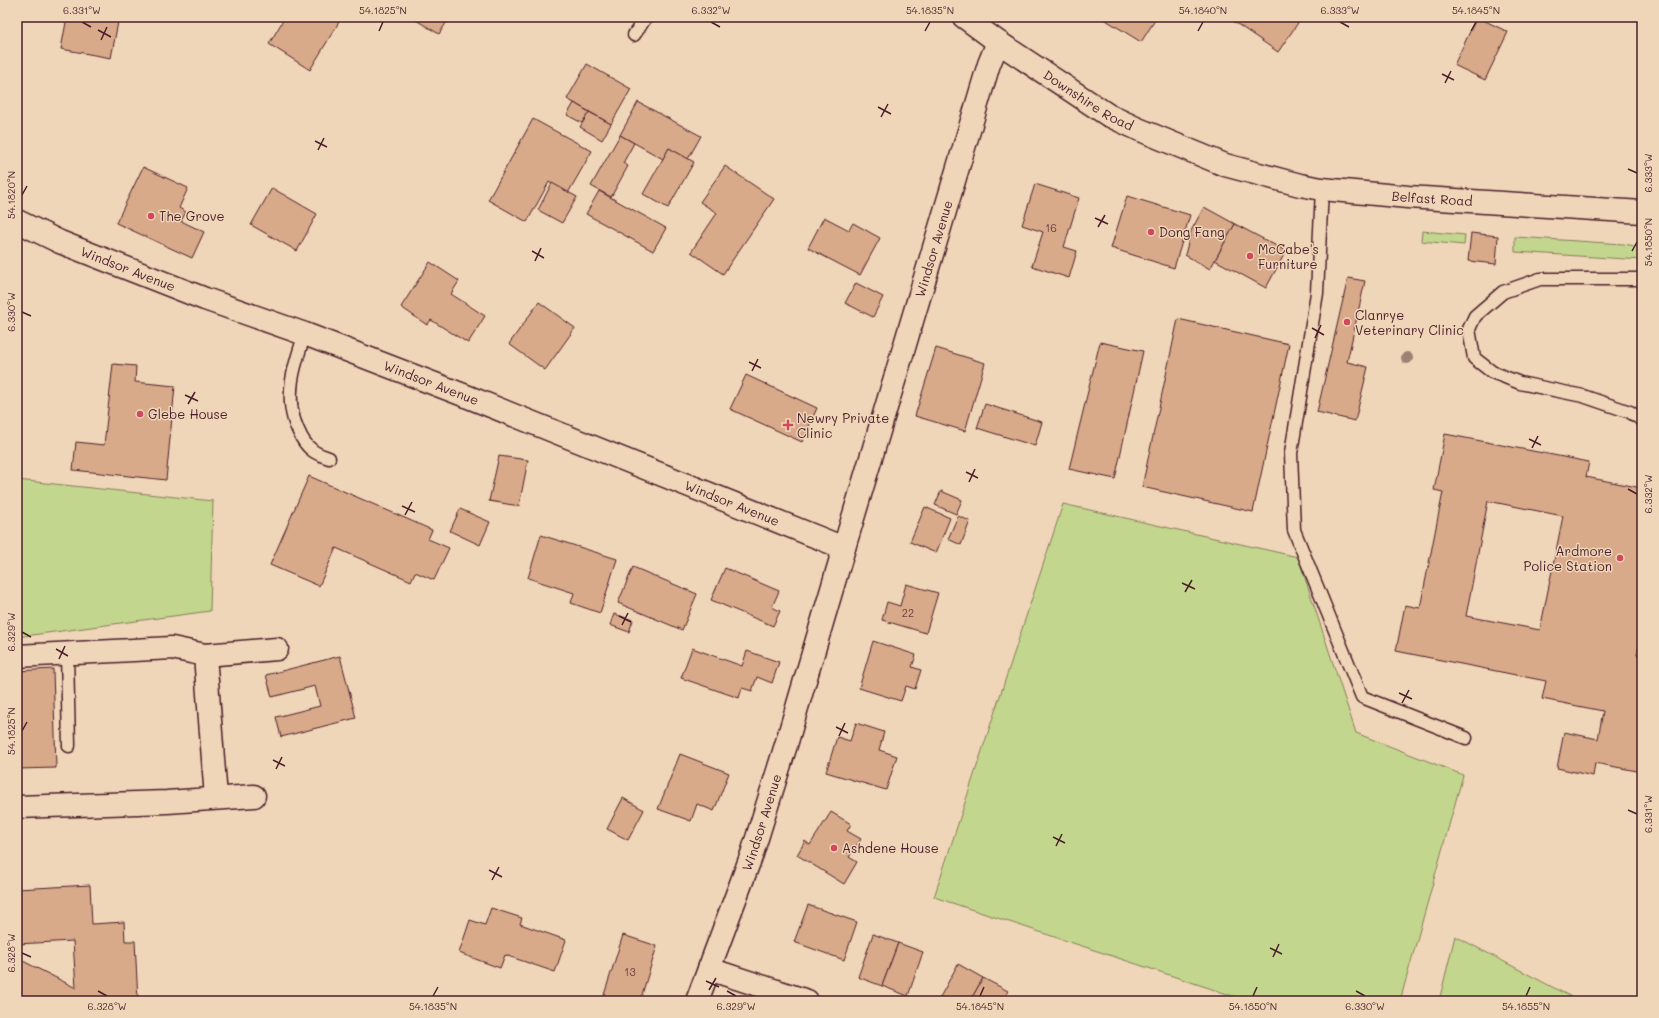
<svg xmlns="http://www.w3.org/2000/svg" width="1659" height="1018" font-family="Mali,sans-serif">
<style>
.green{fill:#c2d78d;stroke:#867b5c}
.building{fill:#d8aa8a;stroke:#4a1f2b;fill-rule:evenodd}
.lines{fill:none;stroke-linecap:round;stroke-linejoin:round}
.lane-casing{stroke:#4a1f2b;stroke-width:15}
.street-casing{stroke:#4a1f2b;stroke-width:25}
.highway-casing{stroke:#4a1f2b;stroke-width:25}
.lane{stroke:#f0d6b8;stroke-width:12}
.street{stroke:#f0d6b8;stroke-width:22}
.highway{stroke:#f0d6b8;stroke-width:22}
.tree{fill:#9f8173}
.ticks{fill:none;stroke:#4a1f2b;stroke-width:1.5}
.poi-dot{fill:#d1495b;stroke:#f0d6b8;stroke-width:1.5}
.labels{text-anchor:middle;stroke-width:3;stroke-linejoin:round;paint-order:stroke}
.number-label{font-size:11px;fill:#6e4243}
.street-label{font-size:13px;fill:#4a1f2b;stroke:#f0d6b8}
.poi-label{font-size:13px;fill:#4a1f2b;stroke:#f0d6b8;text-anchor:start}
.neatline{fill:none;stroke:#4a1f2b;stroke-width:1.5}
.ticks-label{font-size:10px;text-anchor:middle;fill:#4a1f2b}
</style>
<rect width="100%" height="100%" fill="#f0d6b8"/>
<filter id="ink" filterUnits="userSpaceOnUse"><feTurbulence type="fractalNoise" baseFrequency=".025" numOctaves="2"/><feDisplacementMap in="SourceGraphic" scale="8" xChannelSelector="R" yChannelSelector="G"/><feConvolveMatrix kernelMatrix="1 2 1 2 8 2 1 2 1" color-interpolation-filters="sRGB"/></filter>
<g filter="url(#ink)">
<g class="green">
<polygon points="1422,231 1465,235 1464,245 1421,241"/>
<polygon points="1515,237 1623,244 1642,247 1642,260 1515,252"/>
<polygon points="17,480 213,501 210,611 17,637"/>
<polygon points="1063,504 1298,557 1356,733 1463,775 1400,1001 1248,1001 934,897"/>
<polygon points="1455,936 1579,1001 1439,1001"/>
</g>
<g class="building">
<polygon points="67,17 119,17 111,58 61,49"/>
<polygon points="285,17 342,17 310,70 269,44"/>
<polygon points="411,17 450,17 439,34"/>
<polygon points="1101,17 1157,17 1141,42"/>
<polygon points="1231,17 1302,17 1278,52 1230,19"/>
<polygon points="1477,17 1508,32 1485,80 1454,65"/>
<polygon points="587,64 631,89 611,124 567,99"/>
<polygon points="638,102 701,136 688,159 669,148 663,159 620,135"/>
<polygon points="574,103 589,112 582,123 567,115"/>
<polygon points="589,112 611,124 602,140 580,127"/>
<polygon points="533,119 592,151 568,193 549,182 527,222 488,200"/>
<polygon points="620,135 634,143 623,163 628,166 611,197 591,186"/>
<polygon points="669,148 694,162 668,208 643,194"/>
<polygon points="725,166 774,199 723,274 691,252 717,213 700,202"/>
<polygon points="143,167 188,188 179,208 186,212 181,221 204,232 192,258 116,223"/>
<polygon points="552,183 577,197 562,223 538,210"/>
<polygon points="1035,184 1079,198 1064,247 1077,251 1069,278 1032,266 1043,232 1022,225"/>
<polygon points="272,188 317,214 297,251 251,225"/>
<polygon points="599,191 666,228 653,251 586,214"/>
<polygon points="1127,196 1190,215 1174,268 1111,248"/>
<polygon points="1204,207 1235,224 1210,269 1185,255 1191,231"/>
<polygon points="824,217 849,230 853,223 880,238 860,275 808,248"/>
<polygon points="1235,224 1286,251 1266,288 1215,260"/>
<polygon points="1471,233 1498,236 1496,264 1468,261"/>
<polygon points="430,262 459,281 451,294 485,316 468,343 431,320 427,325 401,307"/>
<polygon points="1348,278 1365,281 1347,362 1368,367 1355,421 1317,412"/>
<polygon points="856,283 883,297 873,317 845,303"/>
<polygon points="539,302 575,328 545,370 509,344"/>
<polygon points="1178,319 1289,344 1253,512 1142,487"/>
<polygon points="1100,342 1143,351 1115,479 1069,469"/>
<polygon points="936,348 985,363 965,431 915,416"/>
<polygon points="113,364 136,366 135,382 175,386 166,480 73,470 76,442 104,445"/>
<polygon points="746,375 817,408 802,442 730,409"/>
<polygon points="985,404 1042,422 1035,446 977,428"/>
<path d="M 1445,434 L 1589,462 L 1586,477 L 1642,488 L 1642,631 L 1637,655 L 1642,656 L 1642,772 L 1595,763 L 1593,776 L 1557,768 L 1564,732 L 1598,739 L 1603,711 L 1542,699 L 1546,681 L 1396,651 L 1405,605 L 1420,608 L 1443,492 L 1434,490 ZM 1488,501 L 1563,516 L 1540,630 L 1466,616 Z"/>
<polygon points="499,456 528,460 519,506 489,501"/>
<polygon points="309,476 432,530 428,539 449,548 434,580 415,572 411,581 336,548 319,586 270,565"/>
<polygon points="941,491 962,500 956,514 935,505"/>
<polygon points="925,507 950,518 936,553 910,542"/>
<polygon points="460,509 490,522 480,545 450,531"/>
<polygon points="958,516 970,521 961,545 948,539"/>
<polygon points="541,535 617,559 600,613 571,603 574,593 528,578"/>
<polygon points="633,567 697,594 682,630 618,603"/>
<polygon points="725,568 779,591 772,607 780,611 773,626 711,600"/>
<polygon points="906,584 938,593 926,633 882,620 887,602 900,606"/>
<polygon points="614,614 633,620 629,632 610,625"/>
<polygon points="873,641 916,655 912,667 921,670 915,689 906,686 901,701 859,688"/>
<polygon points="692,648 742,666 747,651 779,662 772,683 757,677 752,691 742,688 739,698 681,678"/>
<polygon points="340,656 356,718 281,737 276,717 320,706 315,686 272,697 266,675"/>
<polygon points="53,669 56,768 17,769 17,671"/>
<polygon points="856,723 884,732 879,750 897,756 886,790 826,772 837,737 850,741"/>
<polygon points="680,754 729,773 714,811 697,804 691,821 658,809"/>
<polygon points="623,798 644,810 628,840 607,829"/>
<polygon points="831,812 851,824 847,831 861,839 849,857 857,862 844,884 797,855 805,841 810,845"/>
<polygon points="90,885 92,924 124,922 125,941 135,941 138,1001 17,1001 17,958 76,988 73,941 17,944 17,889"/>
<polygon points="808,905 857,922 844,960 794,942"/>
<polygon points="491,908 522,918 520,924 566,940 555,972 505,955 500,968 459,953 470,920 485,925"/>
<polygon points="873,934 898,943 882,986 858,977"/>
<polygon points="623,935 657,946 640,1001 612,1001 603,998"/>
<polygon points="898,943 923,952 908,996 882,986"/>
<polygon points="958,964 983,978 970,1001 938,1001"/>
<polygon points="983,978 1008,991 1003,1001 970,1001"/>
</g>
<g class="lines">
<defs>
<g id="lane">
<polyline points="634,35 646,17"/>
<polyline points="1322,189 1317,293 1291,453 1294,530 1362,697 1466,738"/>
<polyline points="1642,279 1540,279 1503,292 1475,316 1469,329 1474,358 1492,372 1520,383 1583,396 1630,412 1642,420"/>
<path d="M 305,334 C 294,365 283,399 298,430 C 301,437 305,445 312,450 C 316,454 324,456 329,458"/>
<polyline points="67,653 69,746"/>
</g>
<g id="street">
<path id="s1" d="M 17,221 L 60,242 L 205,299 L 305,334 L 466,396 L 844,548 L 989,64 L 998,42"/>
<polyline points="17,656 172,648 205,655"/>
<polyline points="216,798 205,655 277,649"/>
<polyline points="17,807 167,802 254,796"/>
<polyline points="709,969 807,1001"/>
<path id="s2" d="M 697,1001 L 752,854 L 786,745 L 844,548"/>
</g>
<g id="highway">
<path id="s3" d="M 964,17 L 998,42 L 1108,115 L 1138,129 L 1225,165 L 1300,185 L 1322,189 L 1408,197 L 1642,212"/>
</g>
</defs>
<use href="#lane" class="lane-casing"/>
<use href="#street" class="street-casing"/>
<use href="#highway" class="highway-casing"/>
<use href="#lane" class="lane"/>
<use href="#street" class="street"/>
<use href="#highway" class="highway"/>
</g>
<circle class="tree" cx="1407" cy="358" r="6"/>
</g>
<path class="ticks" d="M 82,22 L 91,27M 711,22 L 720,27M 1340,22 L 1349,27M 98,30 L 111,37M 379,31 L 383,22M 925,31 L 930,22M 1198,31 L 1203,22M 1471,31 L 1476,22M 101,40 L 107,27M 1442,74 L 1454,80M 1445,83 L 1451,71M 878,107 L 891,114M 881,117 L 888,104M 315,141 L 327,147M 318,150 L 324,138M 1628,169 L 1637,173M 22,195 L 27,186M 1095,218 L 1108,224M 1098,227 L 1105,215M 532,251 L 544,258M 1632,251 L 1637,242M 535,261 L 541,248M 22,312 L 31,316M 1312,328 L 1324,335M 1315,338 L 1321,325M 749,362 L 761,368M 752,371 L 758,359M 185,395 L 198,401M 188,404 L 195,392M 1529,439 L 1541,445M 1532,448 L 1538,436M 966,472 L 978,478M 969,482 L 975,469M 1628,489 L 1637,494M 402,506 L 415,512M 405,515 L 412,502M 1182,583 L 1195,589M 1185,592 L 1192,580M 619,616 L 631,622M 622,625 L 628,613M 22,632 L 31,637M 56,649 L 68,656M 59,659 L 65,646M 1399,693 L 1412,699M 1402,703 L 1409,690M 836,727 L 848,733M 22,731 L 27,722M 839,736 L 845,723M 273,760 L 285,766M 276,769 L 282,757M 1628,810 L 1637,814M 1053,837 L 1065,843M 1056,846 L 1062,834M 489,870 L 502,877M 492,880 L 499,867M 1270,948 L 1282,954M 22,953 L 31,957M 1273,957 L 1279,944M 706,981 L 719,987M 709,990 L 716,978M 98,991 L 107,996M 727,991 L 736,996M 1356,991 L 1365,996M 433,996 L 438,987M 980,996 L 984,987M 1253,996 L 1257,987M 1526,996 L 1530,987"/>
<g class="poi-dot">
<circle cx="151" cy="216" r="4"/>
<circle cx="1151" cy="232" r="4"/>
<circle cx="1250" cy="256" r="4"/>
<circle cx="1347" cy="322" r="4"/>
<circle cx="140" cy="414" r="4"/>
<path d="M786 419h4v4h4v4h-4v4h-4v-4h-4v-4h4z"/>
<circle cx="1620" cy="558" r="4"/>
<circle cx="834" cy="848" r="4"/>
</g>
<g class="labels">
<g class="number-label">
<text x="1051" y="232">16</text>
<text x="908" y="617">22</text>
<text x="630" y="976">13</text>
</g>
<g class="street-label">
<text dy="5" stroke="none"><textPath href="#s3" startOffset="150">Downshire Road</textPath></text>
<text dy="5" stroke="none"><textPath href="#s3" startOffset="512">Belfast Road</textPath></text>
<text dy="5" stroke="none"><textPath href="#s1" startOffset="1202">Windsor Avenue</textPath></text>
<text dy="5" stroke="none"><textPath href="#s1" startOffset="121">Windsor Avenue</textPath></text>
<text dy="5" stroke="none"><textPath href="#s1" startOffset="445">Windsor Avenue</textPath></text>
<text dy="5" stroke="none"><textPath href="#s1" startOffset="769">Windsor Avenue</textPath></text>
<text dy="5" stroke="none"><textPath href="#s2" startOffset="190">Windsor Avenue</textPath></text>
</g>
<g class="poi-label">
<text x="159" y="221">The Grove</text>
<text x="1159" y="237">Dong Fang</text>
<text x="1258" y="254">McCabe's<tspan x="1258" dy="15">Furniture</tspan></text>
<text x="1355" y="320">Clanrye<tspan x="1355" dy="15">Veterinary Clinic</tspan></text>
<text x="148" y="419">Glebe House</text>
<text x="797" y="423">Newry Private<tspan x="797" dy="15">Clinic</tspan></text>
<text x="1612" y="556" text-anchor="end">Ardmore<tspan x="1612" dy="15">Police Station</tspan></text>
<text x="842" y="853">Ashdene House</text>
</g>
</g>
<rect width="1659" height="1018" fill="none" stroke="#f0d6b8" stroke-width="44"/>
<rect x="22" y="22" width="1615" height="974" class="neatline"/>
<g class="ticks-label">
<text x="82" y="14">6.331°W</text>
<text x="383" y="14">54.1825°N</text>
<text x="711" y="14">6.332°W</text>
<text x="930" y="14">54.1835°N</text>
<text x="1203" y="14">54.1840°N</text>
<text x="1340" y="14">6.333°W</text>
<text x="1476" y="14">54.1845°N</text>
<text transform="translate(1648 173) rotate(-90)" y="4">6.333°W</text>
<text transform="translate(11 195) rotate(-90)" y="4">54.1820°N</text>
<text transform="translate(1648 242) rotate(-90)" y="4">54.1850°N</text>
<text transform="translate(11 312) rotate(-90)" y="4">6.330°W</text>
<text transform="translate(1648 494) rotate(-90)" y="4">6.332°W</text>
<text transform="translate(11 632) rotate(-90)" y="4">6.329°W</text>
<text transform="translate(11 731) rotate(-90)" y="4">54.1825°N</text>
<text transform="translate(1648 814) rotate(-90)" y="4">6.331°W</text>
<text transform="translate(11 953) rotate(-90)" y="4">6.328°W</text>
<text x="107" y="1010">6.328°W</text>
<text x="433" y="1010">54.1835°N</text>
<text x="736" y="1010">6.329°W</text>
<text x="980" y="1010">54.1845°N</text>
<text x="1253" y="1010">54.1850°N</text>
<text x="1365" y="1010">6.330°W</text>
<text x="1526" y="1010">54.1855°N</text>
</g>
</svg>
